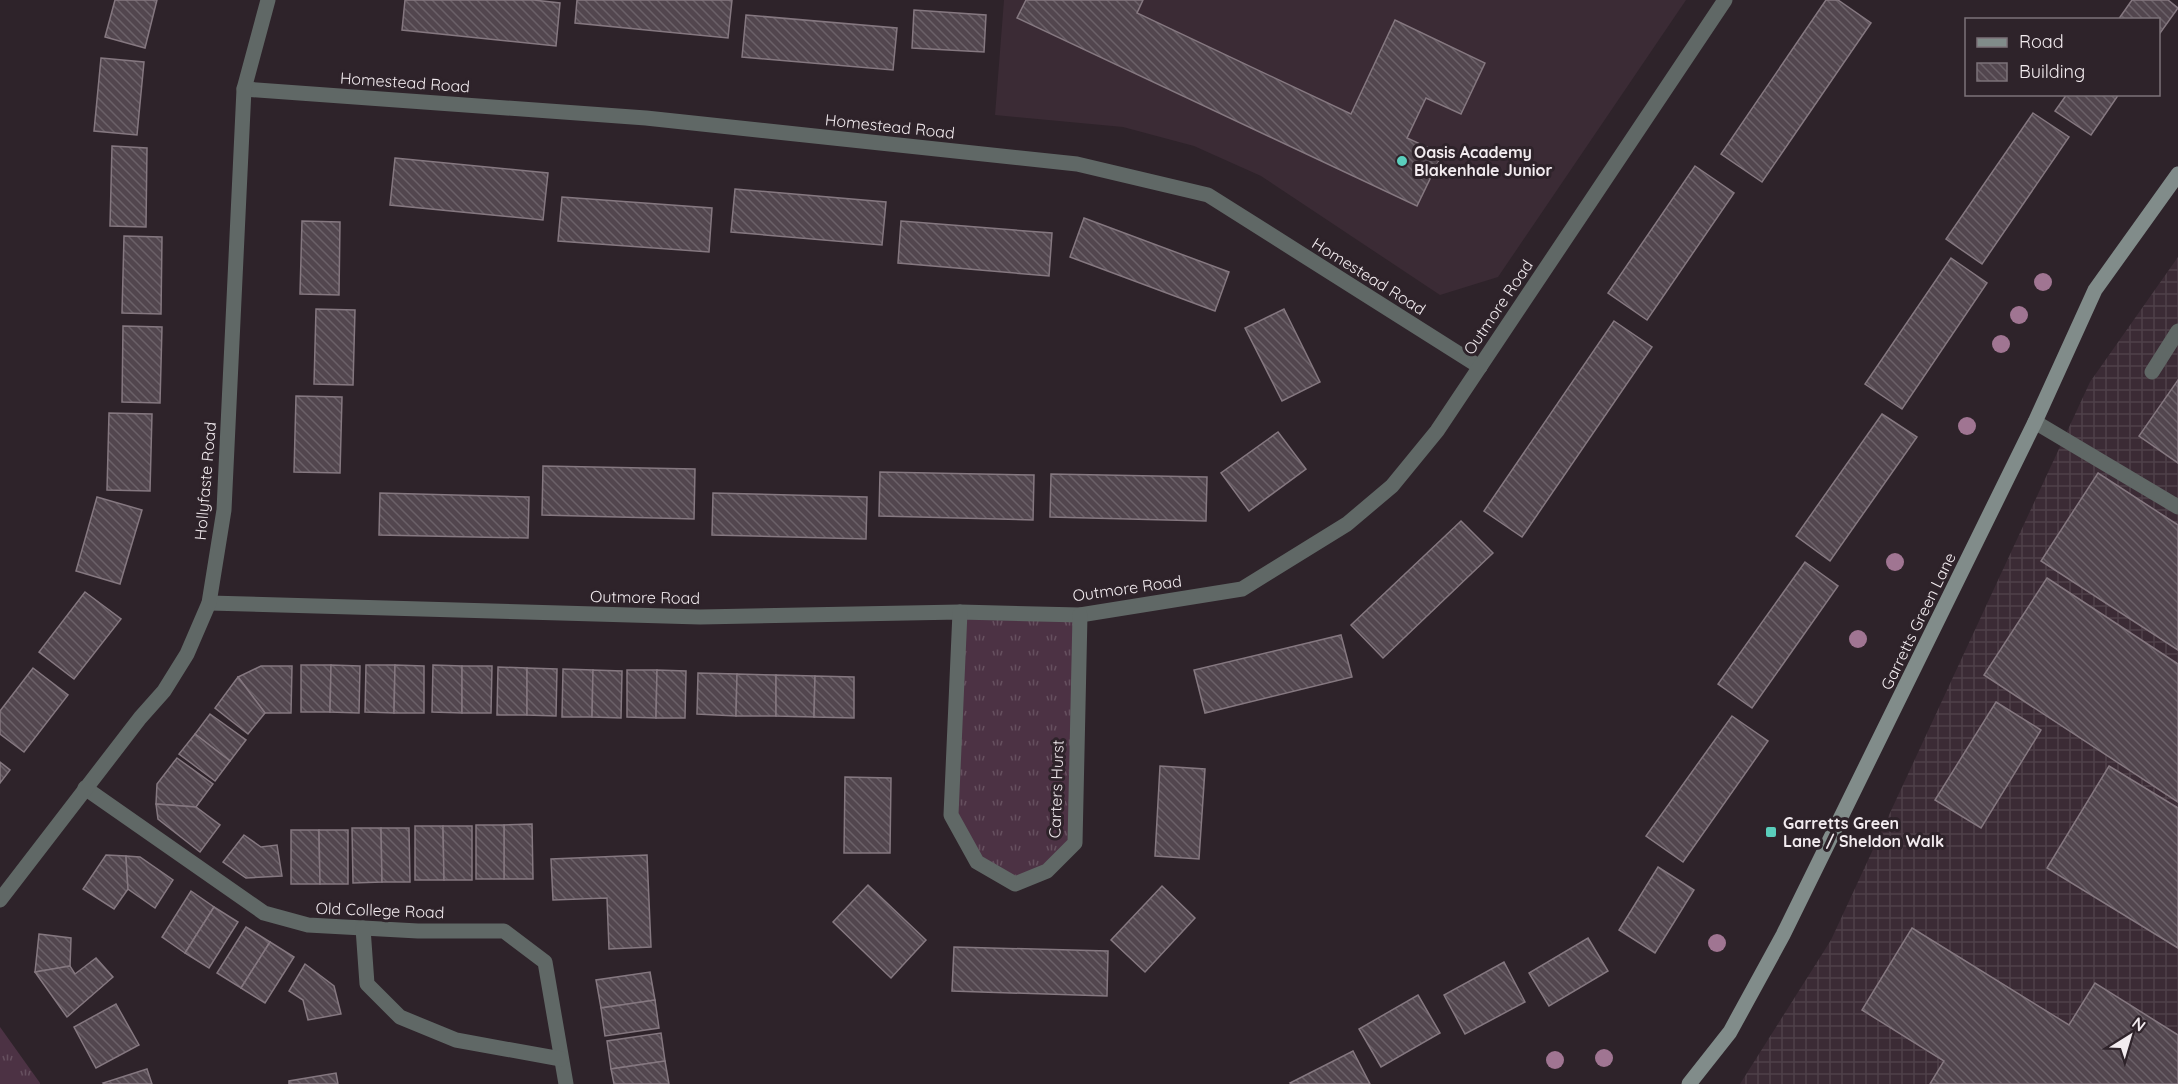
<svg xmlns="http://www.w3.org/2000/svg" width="2178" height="1084" font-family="Quicksand,sans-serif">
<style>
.built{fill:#3b2b35}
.industrial{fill:url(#industrial-grid)}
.grass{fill:url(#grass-tufts)}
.building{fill:url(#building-back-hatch);stroke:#857880;stroke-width:1.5}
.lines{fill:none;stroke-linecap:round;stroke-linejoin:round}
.lane{stroke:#606866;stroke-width:15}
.street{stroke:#606866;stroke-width:15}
.secondary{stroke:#818c8a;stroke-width:15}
.tree{fill:#a07592}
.poi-dot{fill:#5acebc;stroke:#2e232a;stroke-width:2}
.labels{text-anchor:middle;stroke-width:6;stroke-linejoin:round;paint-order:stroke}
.street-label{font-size:16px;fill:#f2ebef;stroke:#2e232a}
.poi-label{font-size:16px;font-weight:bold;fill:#f2ebef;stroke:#2e232a;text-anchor:start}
</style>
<defs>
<pattern id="industrial-grid" width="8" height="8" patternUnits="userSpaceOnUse" patternTransform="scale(1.5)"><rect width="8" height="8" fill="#3b2b35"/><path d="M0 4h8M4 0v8" fill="none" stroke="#4e4049"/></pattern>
<pattern id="grass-tufts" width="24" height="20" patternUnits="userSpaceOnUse" patternTransform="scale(1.5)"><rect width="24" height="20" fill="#4c3244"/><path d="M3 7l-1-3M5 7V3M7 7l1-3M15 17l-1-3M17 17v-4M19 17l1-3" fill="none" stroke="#66505f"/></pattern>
<pattern id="building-back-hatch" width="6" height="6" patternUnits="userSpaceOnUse" patternTransform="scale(1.5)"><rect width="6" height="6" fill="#52464e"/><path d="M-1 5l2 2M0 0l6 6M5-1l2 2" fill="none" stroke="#6b6168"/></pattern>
</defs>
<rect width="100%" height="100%" fill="#2e232a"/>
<polygon class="built" points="1004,0 1686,0 1498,277 1440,295 1261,176 1194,146 1123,127 995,115"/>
<polygon class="industrial" points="2178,257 2178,1084 1740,1084 1831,940 2090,382"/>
<g class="grass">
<polygon points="960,612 1080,615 1075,843 1015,884 977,862 951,815"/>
<polygon points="0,1027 40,1083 40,1084 0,1084"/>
</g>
<g class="building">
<polygon points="115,0 157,0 145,48 105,37"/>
<polygon points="405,0 534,0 560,3 556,46 402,30"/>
<polygon points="577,0 732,0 728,38 575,23"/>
<polygon points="1026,0 1143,0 1137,13 1351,114 1395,20 1485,63 1461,114 1426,98 1407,138 1442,154 1417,206 1017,18"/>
<polygon points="1826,0 1838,0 1871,23 1762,182 1721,154"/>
<polygon points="2132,0 2168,0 2178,8 2158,36 2158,20 2118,20"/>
<polygon points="914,10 986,15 984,52 912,48"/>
<polygon points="746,15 897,28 893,70 742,57"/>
<polygon points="101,58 144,62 137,135 94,131"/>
<polygon points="2067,94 2119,94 2091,135 2055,111"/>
<polygon points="2033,113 2069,137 1982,264 1946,239"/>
<polygon points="112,146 147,148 146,227 110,226"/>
<polygon points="395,158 548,173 543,220 390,205"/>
<polygon points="1695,166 1734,193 1647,320 1608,293"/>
<polygon points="735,189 886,202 882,245 731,232"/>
<polygon points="562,197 712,208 709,252 558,241"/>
<polygon points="1084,218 1229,272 1215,311 1070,257"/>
<polygon points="302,221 340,222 339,295 300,294"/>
<polygon points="901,221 1052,233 1049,276 898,263"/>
<polygon points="124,236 162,237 161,314 122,313"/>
<polygon points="1951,258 1987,283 1902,409 1865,384"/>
<polygon points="316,309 355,310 353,385 314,384"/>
<polygon points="1284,309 1320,382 1282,401 1245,328"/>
<polygon points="1614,321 1652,347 1522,537 1484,511"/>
<polygon points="123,326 162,327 160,403 122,402"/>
<polygon points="2178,380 2178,463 2139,436"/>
<polygon points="296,396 342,397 340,473 294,472"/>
<polygon points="109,413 152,414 150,491 107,490"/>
<polygon points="1882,414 1917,437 1830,561 1796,536"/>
<polygon points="1278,432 1306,469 1249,511 1221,473"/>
<polygon points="543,466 695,469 694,519 542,515"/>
<polygon points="880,472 1034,475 1033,520 879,516"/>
<polygon points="2098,473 2178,525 2178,650 2041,561"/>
<polygon points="1051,474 1207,477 1206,521 1050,517"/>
<polygon points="380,493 529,497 528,538 379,535"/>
<polygon points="713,493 867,497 866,539 712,535"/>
<polygon points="97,497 142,510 120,584 76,571"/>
<polygon points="1461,521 1493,553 1383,658 1351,625"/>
<polygon points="1805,562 1838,586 1752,708 1718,684"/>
<polygon points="2047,578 2178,664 2178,802 1984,675"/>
<polygon points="85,592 121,619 74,679 39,652"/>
<polygon points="1341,635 1352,677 1205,713 1194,670"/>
<polygon points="301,665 331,665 330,712 301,712"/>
<polygon points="331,665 360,666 359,713 330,712"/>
<polygon points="366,665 395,665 394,713 365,712"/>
<polygon points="395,665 424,666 424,713 394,713"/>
<polygon points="433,665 462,666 462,713 432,712"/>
<polygon points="261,666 292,666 291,713 265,713 238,677"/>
<polygon points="462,666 492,666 491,713 462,713"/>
<polygon points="498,667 527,668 527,715 497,715"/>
<polygon points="33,668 68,695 24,752 0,734 0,711"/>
<polygon points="527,668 557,669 556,716 527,715"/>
<polygon points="563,669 593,670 592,717 562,717"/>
<polygon points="593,670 622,671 621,718 592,717"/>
<polygon points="627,670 657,670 656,718 627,717"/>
<polygon points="657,670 686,671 685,718 656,718"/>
<polygon points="698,673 737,674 736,716 697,714"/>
<polygon points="737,674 776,675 776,716 736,716"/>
<polygon points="776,675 815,676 814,717 776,716"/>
<polygon points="815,676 854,677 854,718 814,717"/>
<polygon points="238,677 265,713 248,734 215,708"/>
<polygon points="1996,702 2041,730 1981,828 1935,800"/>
<polygon points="210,714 246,740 230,761 195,734"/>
<polygon points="1732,716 1768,741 1683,862 1646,836"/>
<polygon points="195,734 230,761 215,781 179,754"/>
<polygon points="177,758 213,784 196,807 156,804 157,784"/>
<polygon points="0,762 10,770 0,783"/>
<polygon points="1160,766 1205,769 1199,859 1155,856"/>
<polygon points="2109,766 2178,808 2178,948 2047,868"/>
<polygon points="845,777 891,778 890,853 844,853"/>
<polygon points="156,804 196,807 220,825 200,852 158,819"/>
<polygon points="532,824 533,879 504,879 504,825"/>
<rect x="476" y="825" width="28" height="54"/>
<polygon points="415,826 443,826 444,880 415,880"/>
<polygon points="443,826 472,826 472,880 444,880"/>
<polygon points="352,828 381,828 382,882 353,883"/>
<polygon points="381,828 409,828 410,882 382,882"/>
<polygon points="291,830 319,830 320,884 291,884"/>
<polygon points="319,830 348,830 348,884 320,884"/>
<polygon points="244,835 261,847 277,845 282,876 246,878 223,862"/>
<polygon points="106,855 126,856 128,889 114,909 83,889"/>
<polygon points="647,855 651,947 609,949 607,898 553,900 551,859"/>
<polygon points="126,856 140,857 173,880 155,908 128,889"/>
<polygon points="1658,867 1694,890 1655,953 1619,930"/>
<polygon points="868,885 926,940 891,978 833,922"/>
<polygon points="1162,886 1195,918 1145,972 1111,940"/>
<polygon points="191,891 214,907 185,953 162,937"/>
<polygon points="214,907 238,922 209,968 185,953"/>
<polygon points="246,927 270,942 241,988 217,973"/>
<polygon points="1912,928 2069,1025 2095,983 2178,1035 2178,1084 1930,1084 1944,1061 1862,1010"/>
<polygon points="39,934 71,938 70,966 35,972"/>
<polygon points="1588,938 1608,971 1549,1006 1529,973"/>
<polygon points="270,942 294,957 265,1003 241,988"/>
<polygon points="954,947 1108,951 1107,996 952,991"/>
<polygon points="96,958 113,977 67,1017 35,972 70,966 75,974"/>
<polygon points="1504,962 1525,1002 1465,1034 1444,995"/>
<polygon points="305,964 334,986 341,1014 308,1020 303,1000 289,991"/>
<polygon points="650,972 655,1000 601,1008 596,980"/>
<polygon points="1418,995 1440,1033 1381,1067 1359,1029"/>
<polygon points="655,1000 659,1028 605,1036 601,1008"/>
<polygon points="116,1004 139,1045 96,1068 74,1027"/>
<polygon points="661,1033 665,1061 611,1069 607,1041"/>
<polygon points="1353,1051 1370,1084 1291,1084 1290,1083"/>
<polygon points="665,1061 669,1084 614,1084 611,1069"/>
<polygon points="147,1069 152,1084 104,1084 103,1083"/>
<polygon points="336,1073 338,1084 289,1084 289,1081"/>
</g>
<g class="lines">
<g class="lane">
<polyline points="2152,372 2178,331"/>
<polyline points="2035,422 2178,507"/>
</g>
<g class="street">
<polyline points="244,89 646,118 1077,164 1208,195 1480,367"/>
<polyline points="209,603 700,617 960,612 1080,615 1242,589 1347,524 1392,486 1437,431 1725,0"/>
<polyline points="960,612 951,815 977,862 1015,884 1047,871 1075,843 1080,615"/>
<polyline points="85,788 264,913 308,925 418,931 504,931 545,962 566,1084"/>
<polyline points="0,900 140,718 164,691 187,654 209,603 224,510 244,89 268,0"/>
<polyline points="363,928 367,984 400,1017 456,1040 561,1059"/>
</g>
<polyline class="secondary" points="1689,1084 1730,1032 1783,935 2035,422 2095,290 2178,174"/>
</g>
<g class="tree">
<circle cx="2043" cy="282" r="9"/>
<circle cx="2019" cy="315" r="9"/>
<circle cx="2001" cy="344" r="9"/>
<circle cx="1967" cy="426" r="9"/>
<circle cx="1895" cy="562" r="9"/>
<circle cx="1858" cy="639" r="9"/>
<circle cx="1717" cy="943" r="9"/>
<circle cx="1604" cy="1058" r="9"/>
<circle cx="1555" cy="1060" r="9"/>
</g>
<g class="poi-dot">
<circle cx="1402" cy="161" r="6"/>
<rect x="1765" y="826" width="12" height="12" rx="3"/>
</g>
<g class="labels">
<g class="street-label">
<text transform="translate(405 82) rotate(4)" y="6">Homestead Road</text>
<text transform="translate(890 126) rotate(6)" y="6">Homestead Road</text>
<text transform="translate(1369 276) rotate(32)" y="6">Homestead Road</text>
<text transform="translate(1498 307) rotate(-56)" y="6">Outmore Road</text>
<text transform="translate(205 481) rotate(-85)" y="6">Hollyfaste Road</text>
<text transform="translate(1127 588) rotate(-8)" y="6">Outmore Road</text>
<text transform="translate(645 597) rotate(1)" y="6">Outmore Road</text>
<text transform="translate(1918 621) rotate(-64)" y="6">Garretts Green Lane</text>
<text transform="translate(1056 789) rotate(-88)" y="6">Carters Hurst</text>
<text transform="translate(380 910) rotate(2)" y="6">Old College Road</text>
</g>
<g class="poi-label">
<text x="1414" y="158">Oasis Academy<tspan x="1414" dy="18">Blakenhale Junior</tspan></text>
<text x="1783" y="829">Garretts Green<tspan x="1783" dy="18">Lane / Sheldon Walk</tspan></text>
</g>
</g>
<rect x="1965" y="18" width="195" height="78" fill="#2e232a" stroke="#7c7379" stroke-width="1.5"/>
<rect x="1977" y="38" width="30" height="9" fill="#818c8a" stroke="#7c7379" stroke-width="1.5"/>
<text x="2019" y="48" font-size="18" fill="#f2ebef">Road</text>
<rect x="1977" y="63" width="30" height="18" fill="url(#building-back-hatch)" stroke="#7c7379" stroke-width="1.5"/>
<text x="2019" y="78" font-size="18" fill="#f2ebef">Building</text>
<g transform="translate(2130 1036) rotate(37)" stroke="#2e232a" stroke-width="4.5" paint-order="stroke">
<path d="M0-4.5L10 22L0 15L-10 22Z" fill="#f2ebef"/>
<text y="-9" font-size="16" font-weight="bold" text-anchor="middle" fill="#f2ebef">N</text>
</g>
</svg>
